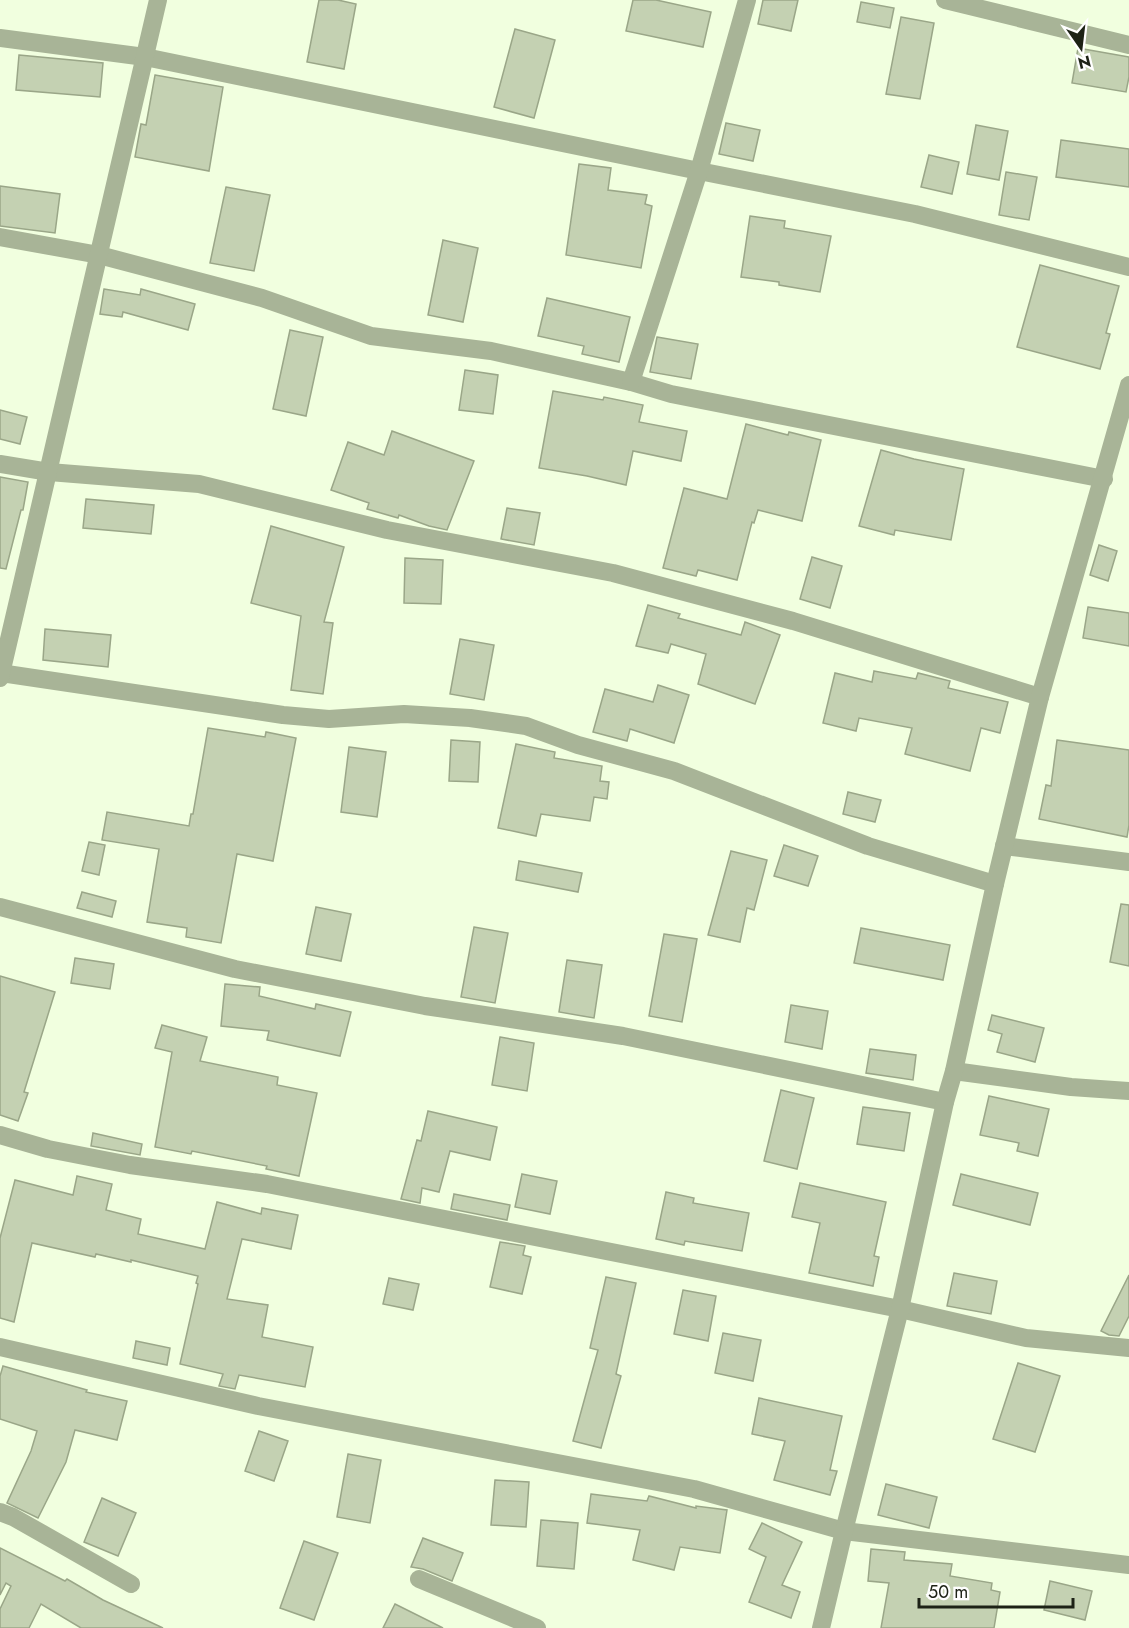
<svg xmlns="http://www.w3.org/2000/svg" width="1129" height="1628" font-family="Jost,sans-serif">
<style>
.building{fill:#c4d1b2;stroke:#9aa688;stroke-width:1.5}
.lines{fill:none;stroke-linecap:round;stroke-linejoin:round}
.street{stroke:#a8b497;stroke-width:18}
</style>
<rect width="100%" height="100%" fill="#f1ffdf"/>
<g class="building">
<polygon points="319,0 338,0 356,4 344,69 307,62"/>
<polygon points="633,0 656,0 711,12 703,47 626,31"/>
<polygon points="763,0 798,0 791,31 758,24"/>
<polygon points="861,2 894,8 890,28 857,22"/>
<polygon points="901,17 934,23 920,99 886,94"/>
<polygon points="515,29 555,40 534,118 494,107"/>
<polygon points="1078,48 1129,57 1129,77 1126,92 1072,83"/>
<polygon points="19,55 103,63 100,97 16,90"/>
<polygon points="155,75 223,87 209,171 135,157 141,124 146,125"/>
<polygon points="726,123 760,130 753,161 719,154"/>
<polygon points="976,125 1008,131 999,180 967,174"/>
<polygon points="1061,140 1129,149 1129,187 1056,177"/>
<polygon points="929,155 959,162 952,194 921,187"/>
<polygon points="579,164 611,168 608,190 647,195 645,204 652,206 641,268 566,255"/>
<polygon points="1006,172 1037,177 1029,220 999,215"/>
<polygon points="0,186 60,194 55,233 0,226"/>
<polygon points="226,187 270,195 254,271 210,263"/>
<polygon points="750,216 785,221 784,228 831,236 820,292 779,285 779,282 741,277"/>
<polygon points="443,240 478,248 463,322 428,315"/>
<polygon points="1040,265 1119,286 1106,333 1110,334 1100,369 1017,347"/>
<polygon points="104,289 140,295 141,289 195,304 188,330 123,312 122,317 100,314"/>
<polygon points="547,298 630,317 619,362 582,354 584,346 538,336"/>
<polygon points="290,330 323,337 306,416 273,409"/>
<polygon points="657,337 698,344 691,379 650,372"/>
<polygon points="465,370 498,375 493,414 459,410"/>
<polygon points="553,391 603,400 604,397 643,405 639,422 687,431 681,461 633,451 626,485 587,476 539,468"/>
<polygon points="0,410 27,417 20,444 0,439"/>
<polygon points="746,424 788,435 789,432 821,440 802,521 758,510 754,523 752,522 737,580 698,570 696,576 663,568 684,488 727,499"/>
<polygon points="392,431 474,461 447,530 429,526 399,515 398,518 367,509 369,503 331,490 348,442 384,455"/>
<polygon points="881,450 914,459 964,469 951,540 895,530 894,535 859,526"/>
<polygon points="0,477 28,482 23,510 21,510 6,569 0,568"/>
<polygon points="86,499 154,505 151,534 83,528"/>
<polygon points="507,508 540,513 534,545 501,539"/>
<polygon points="271,526 344,547 324,622 333,623 323,694 291,690 301,616 251,603"/>
<polygon points="1099,545 1117,551 1108,581 1090,575"/>
<polygon points="812,557 842,566 830,608 800,599"/>
<polygon points="405,558 443,560 441,604 404,603"/>
<polygon points="648,605 680,614 678,618 741,635 745,622 780,635 755,704 698,684 706,654 671,644 668,653 636,646"/>
<polygon points="1088,607 1129,613 1129,646 1083,638"/>
<polygon points="45,629 111,635 108,667 43,660"/>
<polygon points="460,639 494,645 484,700 450,694"/>
<polygon points="874,671 916,679 918,673 950,681 948,688 1008,702 1000,733 981,728 970,771 905,754 912,728 859,718 856,731 823,723 835,673 872,682"/>
<polygon points="658,685 689,695 674,743 630,729 627,741 593,732 605,689 653,702"/>
<polygon points="208,728 265,737 266,732 296,738 273,861 237,854 221,943 186,937 187,928 147,922 159,849 102,840 107,812 189,826 191,814 193,814"/>
<polygon points="451,740 480,742 478,782 449,781"/>
<polygon points="1057,740 1129,750 1129,825 1127,837 1039,819 1046,785 1051,786"/>
<polygon points="516,744 555,752 554,758 602,766 600,781 609,782 607,799 594,797 590,821 541,814 536,836 498,828"/>
<polygon points="349,747 386,752 377,817 341,812"/>
<polygon points="848,792 881,800 875,822 843,814"/>
<polygon points="89,842 105,845 99,875 82,871"/>
<polygon points="784,845 818,856 808,886 774,876"/>
<polygon points="731,851 767,860 754,910 747,908 740,942 708,935"/>
<polygon points="519,861 582,873 578,892 516,880"/>
<polygon points="82,892 116,901 112,917 77,908"/>
<polygon points="1121,904 1129,905 1129,966 1110,962"/>
<polygon points="316,907 351,914 341,961 306,954"/>
<polygon points="474,927 508,933 495,1003 461,997"/>
<polygon points="861,928 950,945 943,980 854,963"/>
<polygon points="664,934 697,939 682,1022 649,1016"/>
<polygon points="75,958 114,964 110,989 71,983"/>
<polygon points="567,960 602,965 594,1018 559,1012"/>
<polygon points="0,976 55,992 24,1092 28,1093 18,1121 0,1115"/>
<polygon points="225,984 260,987 259,996 315,1009 316,1004 351,1012 340,1056 267,1040 269,1031 221,1026"/>
<polygon points="791,1005 828,1011 822,1049 785,1042"/>
<polygon points="992,1015 1044,1028 1035,1062 997,1052 1002,1034 988,1030"/>
<polygon points="162,1025 207,1037 200,1061 278,1077 277,1085 317,1093 299,1176 266,1169 267,1166 192,1151 191,1154 155,1147 172,1052 155,1048"/>
<polygon points="500,1037 534,1043 527,1091 492,1085"/>
<polygon points="870,1049 916,1055 913,1080 866,1073"/>
<polygon points="781,1090 814,1098 797,1169 764,1161"/>
<polygon points="989,1096 1049,1109 1038,1156 1017,1151 1019,1143 980,1135"/>
<polygon points="863,1107 910,1113 904,1151 857,1144"/>
<polygon points="428,1111 497,1127 490,1160 450,1151 439,1192 422,1188 420,1203 401,1199 417,1140 421,1141"/>
<polygon points="93,1133 142,1144 140,1155 91,1146"/>
<polygon points="522,1174 557,1181 550,1214 515,1207"/>
<polygon points="961,1174 1038,1193 1030,1225 953,1205"/>
<polygon points="77,1176 112,1184 106,1210 141,1219 138,1234 205,1249 217,1202 261,1214 262,1208 298,1215 291,1249 242,1239 227,1299 268,1305 262,1337 313,1347 305,1387 239,1375 235,1389 219,1386 223,1374 180,1364 198,1284 196,1283 198,1276 131,1260 131,1262 96,1254 95,1257 32,1243 14,1322 0,1318 0,1238 15,1180 73,1195"/>
<polygon points="800,1183 886,1202 874,1256 879,1257 873,1286 809,1273 820,1223 792,1217"/>
<polygon points="666,1192 694,1198 693,1203 749,1213 742,1251 685,1241 684,1245 656,1239"/>
<polygon points="454,1194 510,1205 507,1220 451,1209"/>
<polygon points="500,1242 525,1246 523,1255 531,1257 522,1294 490,1287"/>
<polygon points="954,1273 997,1281 991,1314 947,1306"/>
<polygon points="1129,1275 1129,1316 1119,1336 1109,1335 1101,1331"/>
<polygon points="606,1277 636,1283 616,1374 621,1376 601,1448 573,1441 598,1350 590,1348"/>
<polygon points="389,1278 419,1284 413,1310 383,1304"/>
<polygon points="683,1290 716,1296 708,1341 674,1334"/>
<polygon points="723,1333 761,1340 753,1381 715,1373"/>
<polygon points="136,1341 170,1348 167,1365 133,1358"/>
<polygon points="1018,1363 1060,1376 1035,1452 993,1439"/>
<polygon points="3,1366 87,1390 86,1392 127,1401 117,1440 75,1430 66,1462 38,1518 7,1503 31,1451 37,1431 0,1419 0,1376"/>
<polygon points="759,1398 842,1416 830,1470 837,1471 830,1495 774,1480 785,1441 752,1434"/>
<polygon points="259,1431 288,1441 274,1481 245,1471"/>
<polygon points="348,1454 381,1460 370,1523 337,1517"/>
<polygon points="495,1480 529,1482 526,1527 491,1525"/>
<polygon points="886,1484 937,1497 929,1528 878,1515"/>
<polygon points="591,1494 647,1501 649,1496 696,1508 696,1506 727,1510 720,1553 680,1547 674,1570 633,1560 640,1530 587,1523"/>
<polygon points="102,1498 136,1513 118,1556 84,1542"/>
<polygon points="541,1520 578,1523 574,1569 537,1566"/>
<polygon points="762,1523 802,1542 782,1585 800,1592 791,1618 749,1602 766,1557 749,1549"/>
<polygon points="423,1538 463,1553 452,1581 423,1569 411,1567"/>
<polygon points="304,1541 338,1553 314,1620 280,1608"/>
<polygon points="0,1548 65,1581 67,1579 103,1600 163,1628 81,1628 41,1604 29,1628 0,1628 0,1609 11,1586 6,1583 0,1595"/>
<polygon points="871,1549 905,1552 904,1560 952,1564 950,1576 992,1583 991,1590 1000,1592 994,1628 881,1628 889,1583 868,1581"/>
<polygon points="1050,1581 1092,1591 1085,1620 1044,1610"/>
<polygon points="395,1604 443,1628 383,1628"/>
</g>
<g class="lines">
<g class="street">
<polyline points="945,0 1129,45"/>
<polyline points="0,38 145,57 699,171 915,214 1129,267"/>
<polyline points="0,237 99,255 262,298 371,336 491,351 631,382 671,394 1104,479"/>
<polyline points="631,382 699,171 747,0"/>
<polyline points="0,464 49,472 199,484 387,530 613,573 793,621 1040,697"/>
<polyline points="0,673 283,715 329,719 404,714 470,718 526,726 578,745 674,771 868,846 995,884"/>
<polyline points="0,678 158,0"/>
<polyline points="1004,846 1129,862"/>
<polyline points="0,907 235,969 425,1006 623,1036 945,1102"/>
<polyline points="954,1071 1071,1087 1129,1091"/>
<polyline points="0,1135 48,1149 130,1165 267,1184 900,1309 1026,1338 1129,1348"/>
<polyline points="0,1347 258,1406 694,1489 844,1531 1129,1565"/>
<polyline points="0,1512 13,1517 131,1584"/>
<polyline points="419,1579 537,1628"/>
<polyline points="821,1628 844,1531 900,1309 945,1102 954,1071 995,884 1040,697 1129,385"/>
</g>
</g>
<g transform="translate(1081 48) rotate(166)" stroke="#ffffff" stroke-width="4.5" paint-order="stroke">
<path d="M0-4.5L10 22L0 15L-10 22Z" fill="#1d2216"/>
<text y="-9" font-size="16" font-weight="bold" text-anchor="middle" fill="#1d2216">N</text>
</g>
<path d="M919 1598v9h154v-9" fill="none" stroke="#1d2216" stroke-width="3"/>
<text x="928" y="1598" font-size="18" fill="#1d2216" stroke="#ffffff" stroke-width="4.5" paint-order="stroke">50 m</text>
</svg>
